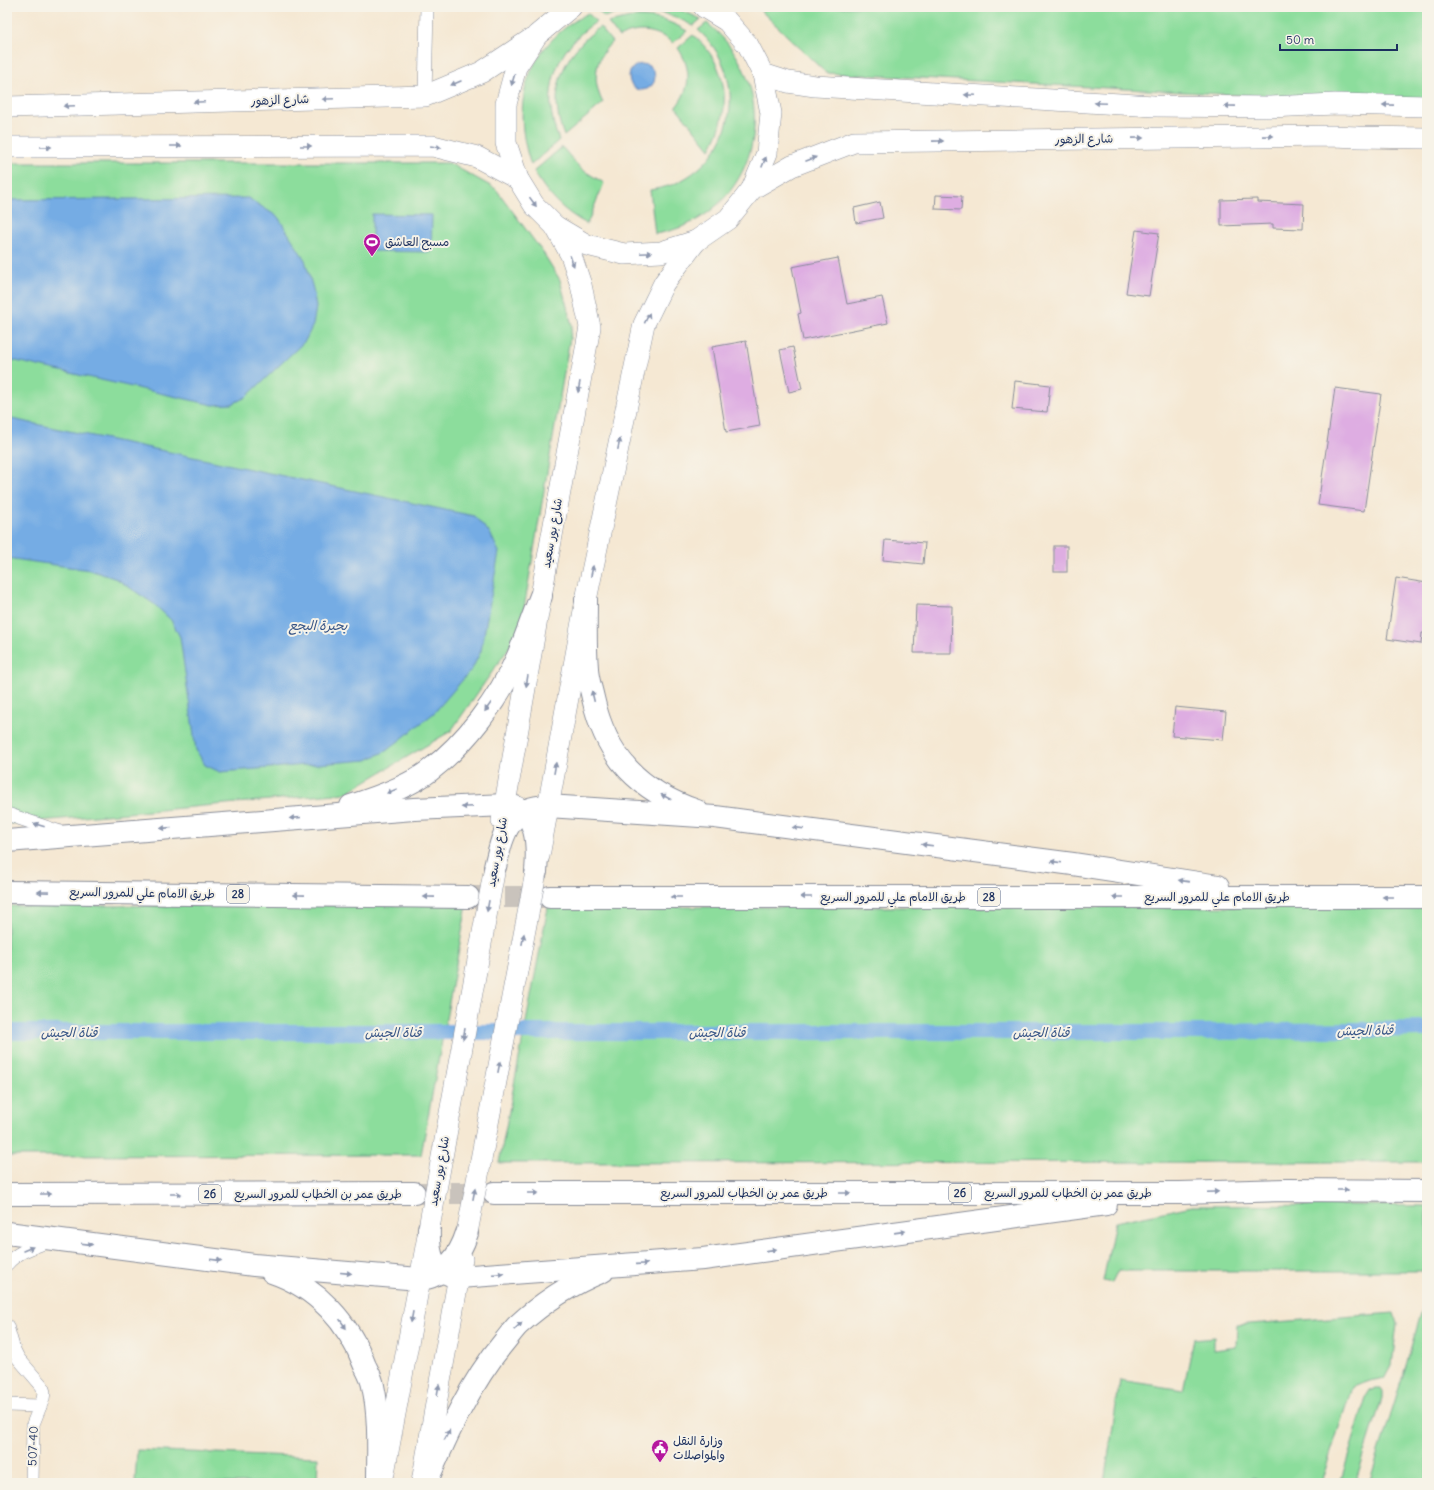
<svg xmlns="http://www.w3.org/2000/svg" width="1434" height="1490" font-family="Delius,'Playpen Sans Arabic',sans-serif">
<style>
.green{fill:#8cdd9c;stroke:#54867d}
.water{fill:#74ace4;stroke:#486ea1}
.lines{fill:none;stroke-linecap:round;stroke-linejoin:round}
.canal{stroke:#74ace4;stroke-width:16}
.building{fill:#deade2}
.motorway-tunnel{stroke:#c9c3bc;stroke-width:22;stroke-dasharray:22 11;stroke-linecap:butt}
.minor-casing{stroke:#888c98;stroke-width:14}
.primary-casing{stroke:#888c98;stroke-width:22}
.motorway-casing{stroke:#888c98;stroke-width:24}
.minor{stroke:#fff;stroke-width:13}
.primary{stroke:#fff;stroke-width:21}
.motorway{stroke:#fff;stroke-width:22}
.primary-bridge-casing{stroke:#888c98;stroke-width:22;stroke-linecap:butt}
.primary-bridge{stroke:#fff;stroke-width:21}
.oneway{fill:#8d97ae}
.labels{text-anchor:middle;stroke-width:4;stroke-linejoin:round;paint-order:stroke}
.shield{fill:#f7f3e8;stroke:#5d6a87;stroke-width:1}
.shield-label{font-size:11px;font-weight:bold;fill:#1b2f5e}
.street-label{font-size:12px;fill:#1b2f5e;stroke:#f7f3e8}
.poi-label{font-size:12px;fill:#1b2f5e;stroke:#f7f3e8;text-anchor:start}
.water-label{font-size:13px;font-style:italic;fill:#365486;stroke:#f7f3e8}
</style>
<rect width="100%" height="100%" fill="#f7f3e8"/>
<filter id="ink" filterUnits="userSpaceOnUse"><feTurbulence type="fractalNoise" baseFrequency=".025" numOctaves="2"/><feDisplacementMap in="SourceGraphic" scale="8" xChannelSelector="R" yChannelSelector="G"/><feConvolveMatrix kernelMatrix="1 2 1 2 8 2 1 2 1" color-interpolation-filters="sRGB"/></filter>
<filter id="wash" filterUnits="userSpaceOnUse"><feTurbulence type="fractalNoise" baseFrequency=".012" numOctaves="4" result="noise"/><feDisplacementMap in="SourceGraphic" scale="16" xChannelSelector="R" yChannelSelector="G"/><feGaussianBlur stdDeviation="0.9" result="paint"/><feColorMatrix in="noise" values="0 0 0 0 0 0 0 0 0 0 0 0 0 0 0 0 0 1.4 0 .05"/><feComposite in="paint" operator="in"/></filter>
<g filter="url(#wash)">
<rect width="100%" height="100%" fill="#f5e8d3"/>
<g class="green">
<path d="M 603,7 L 674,7 L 701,19 L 693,26 C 662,8 637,7 604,17 L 597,9 Z"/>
<polygon points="757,7 1427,7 1427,105 826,73"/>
<path d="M 588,13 L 596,22 C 554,49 540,94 559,140 L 531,165 C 509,101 528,45 588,13 Z"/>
<path d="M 635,17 C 654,16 671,21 687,31 L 673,43 C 657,30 638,27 619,37 L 608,23 Z"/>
<path d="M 707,23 C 789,88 760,218 655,234 L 650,190 C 661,188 672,186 682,180 C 739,149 747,73 698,30 Z"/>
<path d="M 600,27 L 612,42 C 594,59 592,82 603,103 L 564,136 C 547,91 562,54 600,27 Z"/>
<path d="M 693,35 C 729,65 733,110 710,149 L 676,107 C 691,88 692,69 678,48 Z"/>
<path d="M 562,147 L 581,169 L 604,183 L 587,224 C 564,212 546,194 534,171 Z"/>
<polygon points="7,163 449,163 496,189 544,254 560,280 572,326 520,632 451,731 346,793 7,824"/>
<polygon points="467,905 421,1155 7,1156 7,906"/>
<polygon points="548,907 1427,907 1427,1162 499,1163"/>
<polygon points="1357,1205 1427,1206 1427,1271 1118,1271 1112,1283 1103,1281 1115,1222 1192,1206"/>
<polygon points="1427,1307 1427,1483 1369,1483 1405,1369 1422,1310"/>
<polygon points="1394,1313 1397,1323 1392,1365 1385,1378 1369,1381 1352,1387 1321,1483 1273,1483 1252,1477 1248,1483 1104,1483 1120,1380 1183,1390 1194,1339 1214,1337 1214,1350 1236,1347 1237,1325"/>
<polygon points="1375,1388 1380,1388 1382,1391 1382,1399 1355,1483 1340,1483 1367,1395 1370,1390"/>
<polygon points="137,1450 318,1457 317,1483 135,1483"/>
</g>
<g class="water">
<circle cx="642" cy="77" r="13"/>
<polygon points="248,198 278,217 305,260 313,289 316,307 313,325 305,341 246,397 232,404 213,405 7,359 7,200"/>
<polygon points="372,214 432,215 431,252 372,251"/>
<polygon points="7,418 474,516 490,533 499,552 481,651 472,669 434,713 386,751 367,760 220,772 205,765 196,750 180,637 171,620 154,604 117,579 90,570 7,558"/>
</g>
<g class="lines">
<polyline class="canal" points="7,1032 1207,1032 1427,1029"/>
</g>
<g id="blocks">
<g class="building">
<polygon points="936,195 962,196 961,210 935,209"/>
<polygon points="1257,199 1257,202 1304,204 1303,229 1273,228 1273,224 1221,226 1221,200"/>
<polygon points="880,202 883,218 856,223 854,208"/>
<polygon points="1136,230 1159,233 1149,296 1126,293"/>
<polygon points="838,258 847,304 882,297 888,323 803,340 798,314 801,313 792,267"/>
<polygon points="746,341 760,426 726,432 712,347"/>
<polygon points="793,347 802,389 789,392 780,350"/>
<polygon points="1015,381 1050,385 1047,412 1012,409"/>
<polygon points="1335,388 1381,394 1364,511 1318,505"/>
<polygon points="885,540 925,543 923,564 883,560"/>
<rect x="1054" y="546" width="13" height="26"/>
<polygon points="1396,578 1427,583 1427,633 1422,633 1421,644 1387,639"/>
<polygon points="916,605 952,606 951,653 914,653"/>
<polygon points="1175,707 1226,712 1223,740 1172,736"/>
</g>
</g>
</g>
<g filter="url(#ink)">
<use href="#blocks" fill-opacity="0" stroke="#888c98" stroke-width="1"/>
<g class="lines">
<g class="motorway-tunnel">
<polyline points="471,897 550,897"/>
<polyline points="417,1193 494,1193"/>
</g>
<defs>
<g id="minor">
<polyline points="425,96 427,7"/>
<polyline points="7,814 60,832"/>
<path d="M 7,1264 C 18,1251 34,1247 49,1241"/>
<polyline points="7,1326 14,1350 18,1358 42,1386 44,1392 43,1399 33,1424 32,1483"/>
<polyline points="7,1405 40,1406"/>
</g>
<g id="primary">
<polyline points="571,7 537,35 516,67 506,104 506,143 518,179 534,205 555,226 587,245 624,254 661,252 696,241 728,219 752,189 767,153 771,113 763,74 748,45 727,21 704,7"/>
<polyline points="763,74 788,82 815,86 1154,106 1270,107 1335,104 1427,106"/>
<polyline points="7,107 425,96 482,72 530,40"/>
<polyline points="7,147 433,146 477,157 518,179"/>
<polyline points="752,189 792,166 854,142 1333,136 1358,137 1427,138"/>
<polyline points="502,821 541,596 590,327 581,285 571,255 555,226"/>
<polyline points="539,856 586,600 644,324 664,283 696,241"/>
<polyline points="384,1473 428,1236"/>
<polyline points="422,1482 462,1259"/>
</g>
<g id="motorway">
<path d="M 586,600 C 586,623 585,645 587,668 C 587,678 591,688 593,698 C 606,757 639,791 697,811"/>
<path d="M 351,806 C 373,799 410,786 429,771 C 466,743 499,699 518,656 C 526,636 533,616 541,596"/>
<path d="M 7,841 L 414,809 L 506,805 C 539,808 538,847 536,872"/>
<path d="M 495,867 C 503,834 508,807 548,806 L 715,817 L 1073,864 L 1218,886"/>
<polyline points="7,892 468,897"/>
<polyline points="550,897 1427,897"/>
<polyline points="494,1193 1180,1193 1287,1190 1427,1191"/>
<polyline points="7,1194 414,1193"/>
<path d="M 429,1228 C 428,1253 431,1272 459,1277 L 703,1259 L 1106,1204"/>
<path d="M 7,1233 L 254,1265 L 419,1279 C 445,1277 460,1255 467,1233"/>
<path d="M 272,1272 C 317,1287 349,1323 365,1366 C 368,1372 372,1379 373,1386 C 380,1417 378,1451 378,1483"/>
<path d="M 426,1483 C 447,1434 470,1383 504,1342 C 509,1336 513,1330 518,1325 C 542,1303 573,1283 603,1271"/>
</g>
</defs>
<use href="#minor" class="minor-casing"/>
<use href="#primary" class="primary-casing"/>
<use href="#motorway" class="motorway-casing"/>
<use href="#minor" class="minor"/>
<use href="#primary" class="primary"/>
<use href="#motorway" class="motorway"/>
<defs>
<g id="primary-bridge">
<polyline points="429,1228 495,867"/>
<polyline points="467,1233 536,872"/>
</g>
</defs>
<use href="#primary-bridge" class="primary-bridge-casing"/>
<use href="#primary-bridge" class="primary-bridge"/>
</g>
<defs><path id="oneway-solid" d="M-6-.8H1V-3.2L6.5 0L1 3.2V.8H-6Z"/></defs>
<g class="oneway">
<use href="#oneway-solid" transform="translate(513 80) rotate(106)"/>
<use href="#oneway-solid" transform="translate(456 83) rotate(157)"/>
<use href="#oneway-solid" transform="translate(970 95) rotate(-177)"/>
<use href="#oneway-solid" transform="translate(328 99) rotate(178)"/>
<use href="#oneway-solid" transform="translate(199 102) rotate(178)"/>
<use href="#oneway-solid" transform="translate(1100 103) rotate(-177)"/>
<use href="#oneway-solid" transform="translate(1388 105) rotate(-179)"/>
<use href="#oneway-solid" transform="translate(69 106) rotate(178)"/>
<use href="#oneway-solid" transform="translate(1230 106) rotate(-179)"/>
<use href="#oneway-solid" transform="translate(1268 136) rotate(-1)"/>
<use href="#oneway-solid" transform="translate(1138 138) rotate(-1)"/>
<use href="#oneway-solid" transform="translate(938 141) rotate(-1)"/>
<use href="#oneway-solid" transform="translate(176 146)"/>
<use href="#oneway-solid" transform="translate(306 146)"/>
<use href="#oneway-solid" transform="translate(46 147)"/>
<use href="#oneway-solid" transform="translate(436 147) rotate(9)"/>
<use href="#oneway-solid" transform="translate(811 159) rotate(-21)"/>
<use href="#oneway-solid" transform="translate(764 162) rotate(-68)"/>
<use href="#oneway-solid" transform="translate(533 202) rotate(54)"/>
<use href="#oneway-solid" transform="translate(646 253) rotate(-2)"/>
<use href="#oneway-solid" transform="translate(572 261) rotate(70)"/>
<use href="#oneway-solid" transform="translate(647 318) rotate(-64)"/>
<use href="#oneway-solid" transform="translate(579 387) rotate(100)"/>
<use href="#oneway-solid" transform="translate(619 444) rotate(-78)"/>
<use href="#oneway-solid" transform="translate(592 571) rotate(-78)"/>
<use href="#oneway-solid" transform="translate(527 681) rotate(99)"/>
<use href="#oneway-solid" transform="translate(593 696) rotate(-103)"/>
<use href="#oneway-solid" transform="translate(488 707) rotate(125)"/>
<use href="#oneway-solid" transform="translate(555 768) rotate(-80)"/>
<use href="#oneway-solid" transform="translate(392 791) rotate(158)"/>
<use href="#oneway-solid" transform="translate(666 797) rotate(-152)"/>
<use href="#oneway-solid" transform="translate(467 807) rotate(178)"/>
<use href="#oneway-solid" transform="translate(295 818) rotate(175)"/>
<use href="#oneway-solid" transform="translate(39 825) rotate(-162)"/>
<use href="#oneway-solid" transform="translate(166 828) rotate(175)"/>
<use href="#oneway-solid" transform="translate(798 828) rotate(-173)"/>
<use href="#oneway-solid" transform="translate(927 845) rotate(-173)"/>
<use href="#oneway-solid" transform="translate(1056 862) rotate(-173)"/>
<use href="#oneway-solid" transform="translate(1184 881) rotate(-172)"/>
<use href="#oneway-solid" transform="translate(43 892) rotate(-179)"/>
<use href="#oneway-solid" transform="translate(299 895) rotate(-179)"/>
<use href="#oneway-solid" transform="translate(429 897) rotate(-179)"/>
<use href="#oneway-solid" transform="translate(676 897) rotate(180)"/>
<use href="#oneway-solid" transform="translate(806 897) rotate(180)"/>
<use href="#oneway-solid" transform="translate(1118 897) rotate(180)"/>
<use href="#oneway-solid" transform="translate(1388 897) rotate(180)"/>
<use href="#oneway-solid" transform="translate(488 906) rotate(100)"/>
<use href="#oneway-solid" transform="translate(523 939) rotate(-79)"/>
<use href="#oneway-solid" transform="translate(464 1034) rotate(100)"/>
<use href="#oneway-solid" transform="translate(499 1067) rotate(-79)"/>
<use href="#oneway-solid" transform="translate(1343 1190)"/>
<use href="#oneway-solid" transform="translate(1213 1192) rotate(-2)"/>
<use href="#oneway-solid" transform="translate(533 1193)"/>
<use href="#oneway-solid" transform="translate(845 1193)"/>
<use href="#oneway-solid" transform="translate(46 1194)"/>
<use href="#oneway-solid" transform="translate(176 1194)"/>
<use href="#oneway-solid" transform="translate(474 1194) rotate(-79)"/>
<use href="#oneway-solid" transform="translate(900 1232) rotate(-8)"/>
<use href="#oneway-solid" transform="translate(87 1244) rotate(7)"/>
<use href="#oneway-solid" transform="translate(28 1249) rotate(-23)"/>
<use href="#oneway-solid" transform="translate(771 1250) rotate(-8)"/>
<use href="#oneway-solid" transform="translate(216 1260) rotate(7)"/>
<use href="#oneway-solid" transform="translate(642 1264) rotate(-4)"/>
<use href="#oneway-solid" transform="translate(346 1273) rotate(5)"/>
<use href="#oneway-solid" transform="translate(498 1274) rotate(-4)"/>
<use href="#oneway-solid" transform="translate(412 1317) rotate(100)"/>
<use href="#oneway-solid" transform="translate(343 1324) rotate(55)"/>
<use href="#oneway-solid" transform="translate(518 1326) rotate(-44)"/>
<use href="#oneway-solid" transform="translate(438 1390) rotate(-80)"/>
<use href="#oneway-solid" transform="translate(447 1435) rotate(-62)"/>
</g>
</g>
<defs>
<symbol id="stadium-pin" viewBox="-11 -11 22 30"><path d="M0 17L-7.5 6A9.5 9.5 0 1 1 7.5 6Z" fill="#b5179e" stroke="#f7f3e8"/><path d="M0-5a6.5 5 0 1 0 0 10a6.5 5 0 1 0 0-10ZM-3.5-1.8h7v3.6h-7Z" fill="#fff"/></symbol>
<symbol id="civic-pin" viewBox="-11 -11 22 30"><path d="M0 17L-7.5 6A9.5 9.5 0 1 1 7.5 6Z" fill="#b5179e" stroke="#f7f3e8"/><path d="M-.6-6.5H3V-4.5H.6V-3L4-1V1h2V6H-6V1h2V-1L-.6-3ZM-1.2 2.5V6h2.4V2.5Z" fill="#fff"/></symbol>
</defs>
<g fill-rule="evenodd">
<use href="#stadium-pin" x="362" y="232" width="20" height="27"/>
<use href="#civic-pin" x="650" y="1438" width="20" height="27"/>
</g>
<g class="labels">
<g class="shield">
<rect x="227" y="885" width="22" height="18" rx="3"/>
<rect x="978" y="888" width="22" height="18" rx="3"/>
<rect x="949" y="1184" width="22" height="18" rx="3"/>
<rect x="199" y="1185" width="22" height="18" rx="3"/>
</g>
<g class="shield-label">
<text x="238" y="898">28</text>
<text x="989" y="901">28</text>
<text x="960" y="1197">26</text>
<text x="210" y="1198">26</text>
</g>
<g class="street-label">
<text transform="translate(280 100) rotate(-2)" y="4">شارع الزهور</text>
<text transform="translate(1084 139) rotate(-1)" y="4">شارع الزهور</text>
<text transform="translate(552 533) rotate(-80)" y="4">شارع بور سعيد</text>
<text transform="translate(497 852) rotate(-80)" y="4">شارع بور سعيد</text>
<text transform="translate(142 893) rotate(1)" y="4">طريق الامام علي للمرور السريع</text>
<text x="893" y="901">طريق الامام علي للمرور السريع</text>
<text x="1217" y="901">طريق الامام علي للمرور السريع</text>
<text transform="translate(439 1171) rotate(-80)" y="4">شارع بور سعيد</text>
<text x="744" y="1197">طريق عمر بن الخطاب للمرور السريع</text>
<text x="1068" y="1197">طريق عمر بن الخطاب للمرور السريع</text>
<text x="318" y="1198">طريق عمر بن الخطاب للمرور السريع</text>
<text transform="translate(33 1446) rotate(-88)" y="4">507-40</text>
</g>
<g class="poi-label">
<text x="385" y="246">مسبح العاشق</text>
<text x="673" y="1445">وزارة النقل<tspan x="673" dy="14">والمواصلات</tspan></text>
</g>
<g class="water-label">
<text x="318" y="630">بحيرة البجع</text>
<text transform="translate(1365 1030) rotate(-1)" y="5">قناة الجيش</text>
<text x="69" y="1037">قناة الجيش</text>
<text x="393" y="1037">قناة الجيش</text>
<text x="717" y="1037">قناة الجيش</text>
<text x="1041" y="1037">قناة الجيش</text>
</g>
</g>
<rect width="1434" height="1490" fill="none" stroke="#f7f3e8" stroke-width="24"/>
<path d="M1280 44v6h117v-6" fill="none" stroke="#1b2f5e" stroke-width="2"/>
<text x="1286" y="44" font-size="12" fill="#1b2f5e" stroke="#f7f3e8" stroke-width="3" paint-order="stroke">50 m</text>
</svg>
